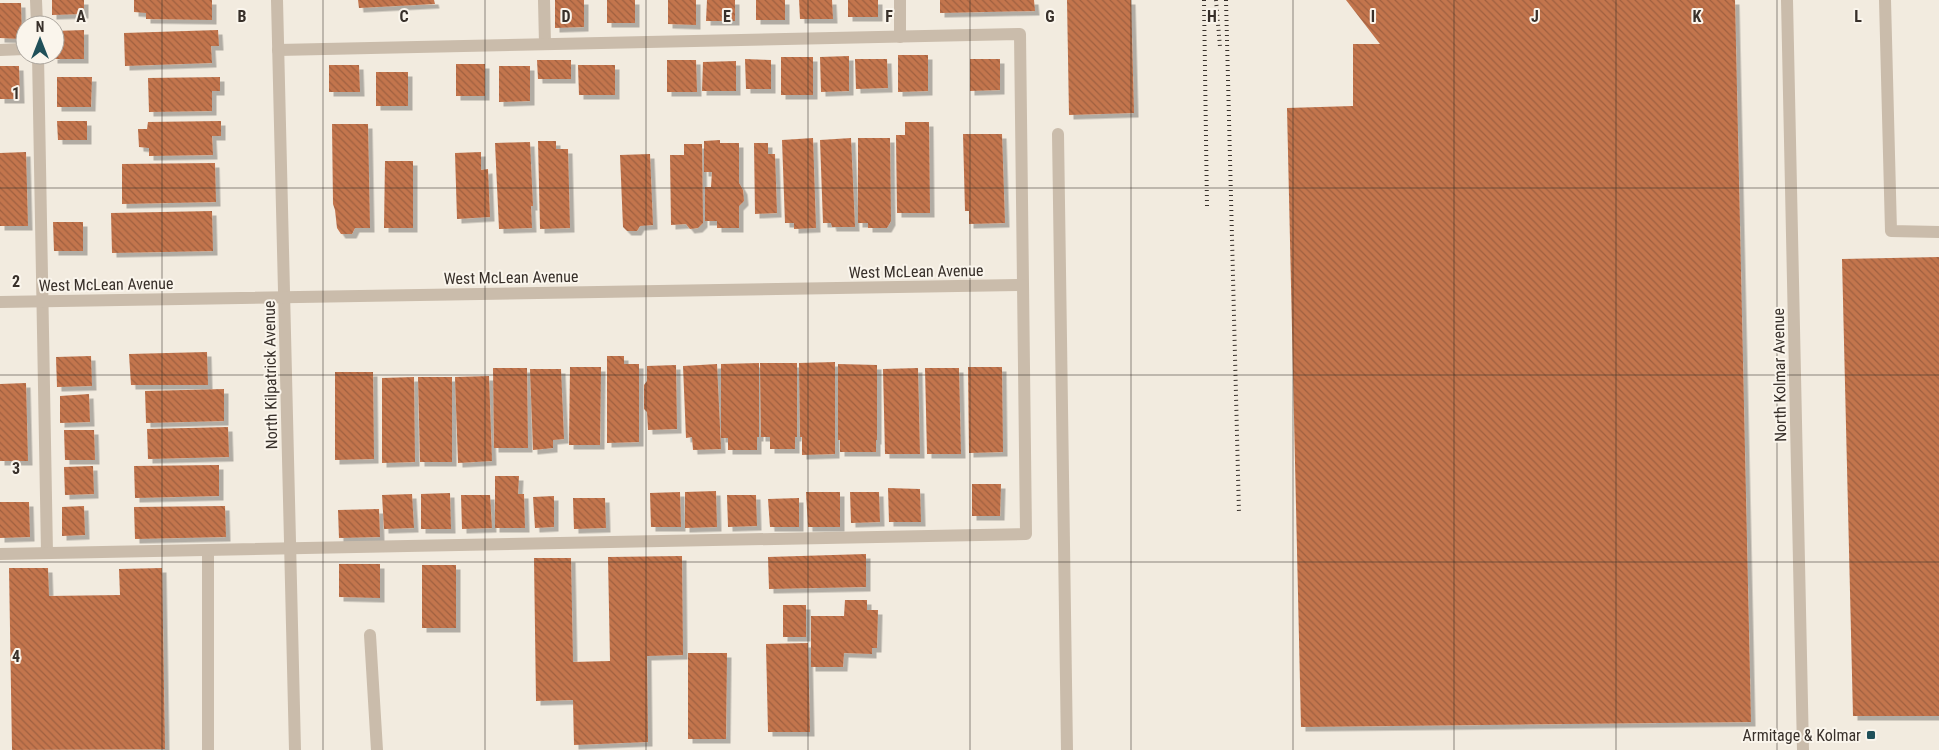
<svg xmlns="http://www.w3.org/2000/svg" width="1939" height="750" font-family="'Roboto Condensed',sans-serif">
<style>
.building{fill:url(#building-back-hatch);filter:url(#shadow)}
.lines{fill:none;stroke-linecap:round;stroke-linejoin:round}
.service{stroke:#cabcab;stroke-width:12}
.minor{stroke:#cabcab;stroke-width:12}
.rail{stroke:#38302a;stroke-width:4;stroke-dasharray:1 4;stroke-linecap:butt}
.grid{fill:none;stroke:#38302a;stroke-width:1;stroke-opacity:0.55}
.poi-dot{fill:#205059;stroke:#faf5ec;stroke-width:2}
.labels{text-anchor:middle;stroke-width:4;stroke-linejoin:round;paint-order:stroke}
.street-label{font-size:16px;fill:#38302a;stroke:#faf5ec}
.poi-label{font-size:16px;fill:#38302a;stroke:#faf5ec;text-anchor:end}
.grid-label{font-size:16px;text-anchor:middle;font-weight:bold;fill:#38302a;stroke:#faf5ec;stroke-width:4;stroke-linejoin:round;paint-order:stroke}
</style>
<defs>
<pattern id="building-back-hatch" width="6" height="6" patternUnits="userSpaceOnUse" patternTransform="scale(1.25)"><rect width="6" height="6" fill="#c3754d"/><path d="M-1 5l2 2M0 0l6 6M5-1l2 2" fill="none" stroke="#9f6040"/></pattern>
<filter id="shadow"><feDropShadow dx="4.5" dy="4.5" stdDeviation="0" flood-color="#0004"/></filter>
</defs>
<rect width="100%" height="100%" fill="#f2ebdf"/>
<g class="building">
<polygon points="52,0 84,0 84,14 52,15"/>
<polygon points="134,0 212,0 212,20 146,19 146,13 134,12"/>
<polygon points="358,0 434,0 435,4 359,8"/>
<polygon points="555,0 584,0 584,27 555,28"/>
<rect x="607" y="0" width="28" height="23"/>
<polygon points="668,0 696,0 696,25 668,24"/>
<polygon points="707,0 735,0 735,21 706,21"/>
<rect x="756" y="0" width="29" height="20"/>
<polygon points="799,0 832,0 833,19 800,19"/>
<rect x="848" y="0" width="30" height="17"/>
<polygon points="940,0 1034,0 1035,11 940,13"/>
<polygon points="1067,0 1131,0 1134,113 1069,115"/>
<polygon points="1346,0 1735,0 1751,722 1301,727 1287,108 1353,106 1353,44 1380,44"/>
<polygon points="0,3 21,3 22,39 0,38"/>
<polygon points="84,30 84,59 53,59 53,55 55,55 55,31"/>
<polygon points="218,30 219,46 211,46 212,63 125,66 124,33"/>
<polygon points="898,55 928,55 928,91 898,92"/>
<polygon points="849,56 849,91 821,92 820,57"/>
<rect x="781" y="57" width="32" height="38"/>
<polygon points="745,59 771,60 771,89 746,89"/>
<polygon points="855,59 887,59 888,88 856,89"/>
<polygon points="970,59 1000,59 1000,90 970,91"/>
<polygon points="537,60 571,60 571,79 538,79"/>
<polygon points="667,60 696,60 697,92 667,92"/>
<polygon points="736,61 736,91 702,91 703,62"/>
<rect x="456" y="64" width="29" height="32"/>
<polygon points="329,65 359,65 360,92 329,92"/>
<polygon points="578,65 615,65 615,95 579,95"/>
<polygon points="0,66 19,66 20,99 0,99"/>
<polygon points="499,66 530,66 530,101 499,102"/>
<rect x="376" y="72" width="32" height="34"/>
<polygon points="57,77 92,77 91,107 57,107"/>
<polygon points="220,77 220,91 212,91 212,111 149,112 148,78"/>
<polygon points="57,121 87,121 87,140 58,140"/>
<polygon points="221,121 221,136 212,136 213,155 149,156 149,148 139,147 138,129 147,129 148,122"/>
<polygon points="905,122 929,122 930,213 897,213 896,135 905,135"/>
<polygon points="332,124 368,124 370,228 355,228 352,234 341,234 337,228 335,210 333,204"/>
<polygon points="963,134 1002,134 1005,223 969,224 969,211 965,211"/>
<polygon points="813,138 816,228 794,229 794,223 785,223 782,140"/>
<polygon points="851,138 855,227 832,227 831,223 823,223 820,140"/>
<polygon points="858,138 890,138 891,221 887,228 868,228 868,223 858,223"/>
<polygon points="720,140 720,143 739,143 739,183 743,190 744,201 739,206 739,228 717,228 717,221 705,221 705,187 711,187 712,172 704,172 704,141"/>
<polygon points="538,141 556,141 556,149 568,149 570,228 540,229"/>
<polygon points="530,142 533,206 531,206 532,228 499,229 495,143"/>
<polygon points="754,143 768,143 768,154 775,154 777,213 755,214"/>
<polygon points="684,144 702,144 703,223 698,228 690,229 686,224 671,225 670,155 684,155"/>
<polygon points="26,152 28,226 0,226 0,153"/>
<polygon points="481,152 481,170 488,169 490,217 457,219 455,153"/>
<polygon points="650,154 653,225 640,226 637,231 627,231 623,227 620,155"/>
<polygon points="385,161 413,161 413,228 384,228"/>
<polygon points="215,163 216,202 122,204 122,164"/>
<polygon points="212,211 213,251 112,253 111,213"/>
<polygon points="53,222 83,222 83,251 54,251"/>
<polygon points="1939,257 1939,716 1853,716 1842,259"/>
<polygon points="207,352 208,385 131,385 129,354"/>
<polygon points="91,356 92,386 57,387 56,357"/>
<polygon points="607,356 624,356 624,364 639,364 639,442 607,443"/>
<polygon points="835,362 835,454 802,455 802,437 800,437 799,363"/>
<polygon points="759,363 759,437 757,437 757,450 728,450 728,438 721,438 721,364"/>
<polygon points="760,363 797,363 797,437 795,437 795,449 770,449 770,437 761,437"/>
<polygon points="717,364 721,449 693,450 692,437 686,438 683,366"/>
<polygon points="838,364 877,365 877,440 876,440 876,452 840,452 840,440 838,440"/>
<polygon points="676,365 677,429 648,430 647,412 644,409 644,385 647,381 647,366"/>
<polygon points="570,367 601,367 600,445 569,445"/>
<polygon points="968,367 1002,367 1003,452 969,453"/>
<polygon points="493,368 527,368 528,448 494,448"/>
<polygon points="918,368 920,454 885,454 883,369"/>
<polygon points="925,368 959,368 961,454 927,454"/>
<polygon points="530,369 561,369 564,439 553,440 553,448 533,450"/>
<polygon points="335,372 373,372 374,459 335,460"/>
<polygon points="489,376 492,461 458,463 455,377"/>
<polygon points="414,377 415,462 382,463 382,378"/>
<polygon points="418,377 452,377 452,462 420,462"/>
<polygon points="26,383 28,461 0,461 0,384"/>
<polygon points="224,389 224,421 146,423 145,391"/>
<polygon points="89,394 90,422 60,423 60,396"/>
<polygon points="228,427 229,457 148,459 147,429"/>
<polygon points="64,430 94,430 95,460 65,460"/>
<polygon points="219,465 219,496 135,498 134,466"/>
<polygon points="93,466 94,494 65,495 64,467"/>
<polygon points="495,476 519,476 518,494 524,494 525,528 495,528"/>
<polygon points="972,484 1001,484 1000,516 972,516"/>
<polygon points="888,488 920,489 921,522 889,522"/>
<polygon points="716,491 717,527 685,528 685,492"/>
<polygon points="680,492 681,527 651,527 650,493"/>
<polygon points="806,492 840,492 840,527 808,527"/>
<polygon points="850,492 879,492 880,522 851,523"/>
<polygon points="450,493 451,529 421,529 421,494"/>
<polygon points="412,494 414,528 384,529 382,495"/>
<polygon points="461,495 490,495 492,528 462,529"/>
<polygon points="727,495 756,495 757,526 728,527"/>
<polygon points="554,496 554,527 535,528 533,497"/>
<polygon points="573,498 605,498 606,528 574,529"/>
<polygon points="799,498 799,527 770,527 768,499"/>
<polygon points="0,502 29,502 30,537 0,538"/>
<polygon points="84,506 85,535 62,536 62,507"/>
<polygon points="225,506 226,537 135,539 134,507"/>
<polygon points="379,509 380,537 339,538 338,510"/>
<polygon points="866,554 866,587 769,589 768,557"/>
<polygon points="682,556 683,655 647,656 648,742 574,745 573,700 536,701 534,558 571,558 573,662 610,661 608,557"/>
<polygon points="339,564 380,564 380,598 339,597"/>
<rect x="422" y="565" width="34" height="63"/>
<polygon points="9,568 48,568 49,596 120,595 119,569 162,568 165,749 12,750"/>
<polygon points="845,600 867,600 867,610 878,610 877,648 872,648 872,654 844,653 843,667 811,667 811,616 844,616"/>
<rect x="783" y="605" width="23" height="32"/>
<polygon points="808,643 810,732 768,732 766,644"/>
<polygon points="688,653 727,653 726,739 688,739"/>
</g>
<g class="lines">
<g class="service">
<polyline points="36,0 37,25"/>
<polyline points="544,0 545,44"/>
<polyline points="900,0 900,37"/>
<polyline points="1885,0 1891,231 1939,232"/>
<polyline points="0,50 25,49"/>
<polyline points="38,55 47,553"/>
<polyline points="1058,134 1067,750"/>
<polyline points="208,550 208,750"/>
<polyline points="0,554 1026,534 1020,34 278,50"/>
<polyline points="370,635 377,750"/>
</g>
<g class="minor">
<polyline points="277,0 295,750"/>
<polyline points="1787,0 1803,750"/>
<polyline points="0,302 1022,285"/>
</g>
<g class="rail">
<polyline points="1204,0 1207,207"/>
<polyline points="1216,0 1220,47"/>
<polyline points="1226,0 1239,514"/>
</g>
</g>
<path class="grid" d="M 162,0 L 162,750M 323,0 L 323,750M 485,0 L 485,750M 646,0 L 646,750M 808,0 L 808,750M 970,0 L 970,750M 1131,0 L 1131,750M 1293,0 L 1293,750M 1454,0 L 1454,750M 1616,0 L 1616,750M 1777,0 L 1777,750M 0,188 L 1939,188M 0,375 L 1939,375M 0,562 L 1939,562"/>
<rect class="poi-dot" x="1866" y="730" width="10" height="10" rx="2.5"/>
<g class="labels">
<g class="street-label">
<text transform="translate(916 271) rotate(-1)" y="6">West McLean Avenue</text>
<text transform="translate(511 277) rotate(-1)" y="6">West McLean Avenue</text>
<text transform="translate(106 284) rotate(-1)" y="6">West McLean Avenue</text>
<text transform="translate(270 375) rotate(-91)" y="6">North Kilpatrick Avenue</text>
<text transform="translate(1779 375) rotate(-91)" y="6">North Kolmar Avenue</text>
</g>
<g class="poi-label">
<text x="1861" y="741">Armitage &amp; Kolmar</text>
</g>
</g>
<g class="grid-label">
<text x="81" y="22">A</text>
<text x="242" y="22">B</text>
<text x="404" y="22">C</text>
<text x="566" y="22">D</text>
<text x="727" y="22">E</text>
<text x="889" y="22">F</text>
<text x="1050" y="22">G</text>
<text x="1212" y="22">H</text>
<text x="1373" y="22">I</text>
<text x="1535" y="22">J</text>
<text x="1697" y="22">K</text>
<text x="1858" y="22">L</text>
<text x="16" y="99">1</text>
<text x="16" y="287">2</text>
<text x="16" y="474">3</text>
<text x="16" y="662">4</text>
</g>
<g transform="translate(40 40)"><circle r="24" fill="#faf5ec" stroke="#aca69e"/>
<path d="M0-4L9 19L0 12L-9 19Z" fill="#205059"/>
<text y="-8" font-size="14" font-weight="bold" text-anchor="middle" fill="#38302a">N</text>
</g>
</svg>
